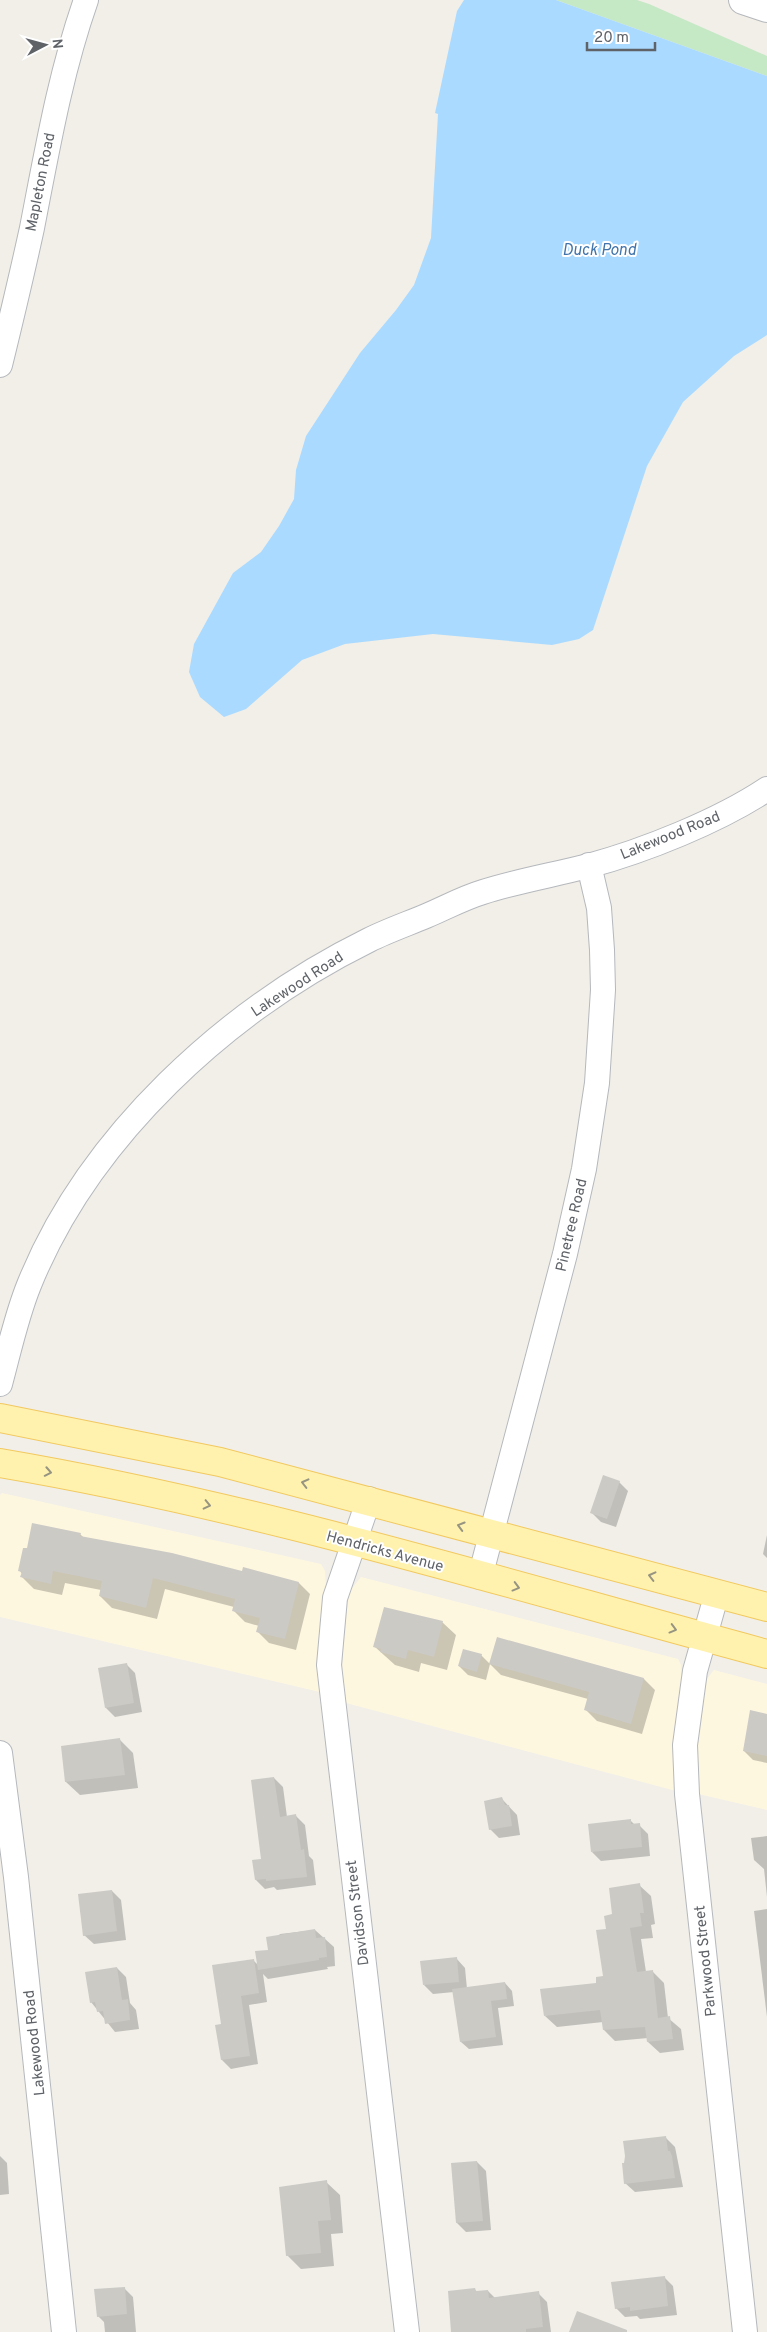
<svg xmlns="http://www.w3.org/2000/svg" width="767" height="2332" font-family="Overpass,sans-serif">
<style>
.commercial{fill:#fef7e0}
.green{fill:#c5e8c5}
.water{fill:#aadaff}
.shadow{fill:#0003}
.building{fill:#cccac5}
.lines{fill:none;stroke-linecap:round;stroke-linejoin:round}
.minor-casing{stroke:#b5b8bc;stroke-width:26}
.tertiary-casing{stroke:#b5b8bc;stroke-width:30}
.primary-casing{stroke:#f2c960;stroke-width:30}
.minor{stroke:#fff;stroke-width:24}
.tertiary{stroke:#fff;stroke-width:28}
.primary{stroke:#fff2af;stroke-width:28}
.oneway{stroke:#979581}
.labels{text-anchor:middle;stroke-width:4;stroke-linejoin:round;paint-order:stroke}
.street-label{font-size:15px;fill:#5f6368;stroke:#fff}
.water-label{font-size:16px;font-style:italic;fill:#4174aa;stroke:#fff}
</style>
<rect width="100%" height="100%" fill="#f1efe8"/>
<g class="commercial">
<polygon points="2,1493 321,1564 325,1571 327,1602 324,1693 0,1617 0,1495"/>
<polygon points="361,1577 678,1659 681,1665 682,1690 676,1791 346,1703 342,1673 345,1610 350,1591"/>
<polygon points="714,1670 767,1684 767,1810 694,1793 697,1704 702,1685"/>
</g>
<polygon class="green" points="556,0 637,0 649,4 767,56 767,76"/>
<polygon class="water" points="464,0 556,0 767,76 767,335 734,356 683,402 647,466 593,630 579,639 552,645 433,634 345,644 302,660 246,709 224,717 200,697 189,672 194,644 233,573 261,552 279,526 294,499 296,470 306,436 360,353 396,310 414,285 431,238 438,114 435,113 457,11"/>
<g class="shadow">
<polygon points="619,1482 628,1491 616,1527 601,1522 592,1513"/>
<polygon points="80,1534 84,1538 243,1573 299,1583 310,1594 296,1650 269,1643 257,1631 259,1626 245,1622 233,1610 234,1607 165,1589 157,1619 112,1608 100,1596 101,1590 65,1583 62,1595 34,1589 22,1577 22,1574 20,1571"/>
<polygon points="767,1535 767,1558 763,1554"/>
<polygon points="442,1622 456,1635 447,1670 421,1663 419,1672 395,1665 375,1647"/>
<polygon points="497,1639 644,1679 655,1690 642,1734 597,1721 586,1710 588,1699 501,1675 490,1664 486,1680 468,1675 459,1666 481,1655 490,1664"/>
<polygon points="126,1664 135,1673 142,1712 115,1717 106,1708"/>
<polygon points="767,1715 767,1763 753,1760 744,1751"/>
<polygon points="120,1740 133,1753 138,1788 80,1795 66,1782 62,1747"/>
<polygon points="274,1778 283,1787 287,1817 296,1816 305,1825 309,1856 313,1860 316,1885 277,1890 274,1887 265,1889 256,1880 262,1860"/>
<polygon points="502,1799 517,1815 520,1835 499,1838 490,1829"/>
<polygon points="630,1820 635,1825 639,1825 648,1834 650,1856 601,1861 592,1852"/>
<polygon points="767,1836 767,1897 764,1869 754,1860 751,1838"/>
<polygon points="639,1885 651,1896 655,1924 651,1925 653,1938 641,1939 646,1972 652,1971 664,1983 668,2018 681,2029 684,2050 660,2053 648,2042 648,2038 615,2041 604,2030 603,2022 557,2027 545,2016 598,1984 605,1977 607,1930 614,1915"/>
<polygon points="112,1891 121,1900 126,1940 94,1944 84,1935"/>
<polygon points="767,1909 767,2017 754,1911"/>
<polygon points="315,1930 334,1947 335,1966 327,1967 328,1969 268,1979 263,1974 267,2002 249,2005 258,2064 231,2069 222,2060 223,2025 253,1960 258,1965 280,1934"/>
<polygon points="456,1958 465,1968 467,1989 505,1983 512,1991 514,2006 498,2008 503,2045 469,2049 461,2042 454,1992 433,1994 424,1985"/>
<polygon points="117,1968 126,1977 130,2003 136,2010 139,2029 115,2032 91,2002"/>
<polygon points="666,2138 675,2147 683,2187 635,2192 625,2183"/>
<polygon points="0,2156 7,2163 9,2194 0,2195"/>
<polygon points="477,2162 486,2171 491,2230 466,2232 457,2223"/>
<polygon points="326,2182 340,2195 343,2233 331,2234 334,2266 301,2269 287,2255"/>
<polygon points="664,2277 673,2286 677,2315 640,2319 637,2316 625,2317 616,2308"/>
<polygon points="124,2288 133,2297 136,2332 105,2332 104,2322 98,2316"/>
<polygon points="475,2290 478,2292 488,2291 495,2298 538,2293 547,2302 551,2332 452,2332"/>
</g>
<g class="building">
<polygon points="603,1475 620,1481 607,1519 590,1513"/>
<polygon points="32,1523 81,1533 80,1536 172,1553 242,1571 243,1567 299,1582 285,1639 256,1632 260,1618 232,1611 235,1599 153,1578 146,1608 99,1596 102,1581 53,1571 51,1584 20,1577 22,1572 18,1571 23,1548 27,1548"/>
<polygon points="384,1607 443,1621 434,1657 408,1650 406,1659 380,1652 381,1649 373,1647"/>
<polygon points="497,1637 644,1678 631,1724 584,1710 589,1692 489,1664"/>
<polygon points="463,1649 482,1654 477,1672 458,1666"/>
<polygon points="127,1663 134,1703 105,1708 98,1668"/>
<polygon points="750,1710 767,1714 767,1756 743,1751"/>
<polygon points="120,1738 125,1775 65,1782 61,1746"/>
<polygon points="274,1777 280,1817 296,1814 301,1850 304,1849 307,1877 266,1881 266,1879 255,1880 252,1860 261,1859 251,1780"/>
<polygon points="502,1797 505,1805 509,1805 512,1826 489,1830 484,1801"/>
<polygon points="631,1819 631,1824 640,1823 642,1847 591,1852 588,1824"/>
<polygon points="640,1883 644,1913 640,1913 642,1926 630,1928 637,1972 653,1970 658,2018 670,2016 673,2039 647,2042 645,2027 603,2030 600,2010 544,2016 540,1989 596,1983 596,1977 603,1976 596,1930 606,1929 604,1916 612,1914 609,1888"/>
<polygon points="112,1890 117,1931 83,1936 78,1894"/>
<polygon points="315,1929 316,1938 325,1937 327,1957 319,1958 319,1960 258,1970 255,1951 268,1950 266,1937"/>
<polygon points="457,1957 459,1982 423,1985 420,1961"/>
<polygon points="254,1959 259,1993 241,1996 250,2056 221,2060 215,2025 221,2024 212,1965"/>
<polygon points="117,1967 122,2000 128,1999 130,2020 105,2024 103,2011 97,2012 95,2002 90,2003 85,1972"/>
<polygon points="505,1982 507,1999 491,2001 496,2037 460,2042 452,1989"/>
<polygon points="666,2136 668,2151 670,2151 672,2156 675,2178 624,2184 622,2163 624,2163 625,2156 623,2141"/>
<polygon points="477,2161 483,2221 456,2223 451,2163"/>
<polygon points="327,2180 331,2220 318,2221 321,2253 286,2256 279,2187"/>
<polygon points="665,2276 668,2306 630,2311 630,2307 615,2309 611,2282"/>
<polygon points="125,2287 127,2314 97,2317 94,2289"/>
<polygon points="475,2288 476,2291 488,2290 489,2298 539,2291 543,2327 526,2329 526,2332 451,2332 448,2291"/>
<polygon points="577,2311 627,2330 627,2332 569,2332"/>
</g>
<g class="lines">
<defs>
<g id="minor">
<path d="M 0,365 C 11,320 22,274 32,228 C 47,151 60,74 86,0"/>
<path d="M 0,1384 C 9,1351 16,1317 29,1285 C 89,1136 227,1010 369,940 C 387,931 407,924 426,916 C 445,908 463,898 483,892 C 517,881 553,875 588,866 C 644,851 719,821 767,789"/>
<polyline points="369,1499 335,1598 329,1665 407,2332"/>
<polyline points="480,1577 565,1254 584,1169 597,1083 603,990 602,950 599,908 589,865"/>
<polyline points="717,1593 695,1671 685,1745 687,1794 745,2332"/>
<polyline points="0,1753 16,1877 64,2332"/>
</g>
<polyline id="tertiary" points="743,0 767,8"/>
<g id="primary">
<polyline points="0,1418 220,1462 767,1607"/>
<path d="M 0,1463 C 260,1507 513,1586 767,1654"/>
</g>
</defs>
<use href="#minor" class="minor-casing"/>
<use href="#tertiary" class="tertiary-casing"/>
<use href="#primary" class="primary-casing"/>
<use href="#minor" class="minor"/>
<use href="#tertiary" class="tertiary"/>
<use href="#primary" class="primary"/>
</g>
<defs><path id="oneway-chevron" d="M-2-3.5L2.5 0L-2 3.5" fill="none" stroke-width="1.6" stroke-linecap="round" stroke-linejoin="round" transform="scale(1.25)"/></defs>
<g class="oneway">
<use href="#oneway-chevron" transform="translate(48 1472) rotate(11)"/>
<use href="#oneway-chevron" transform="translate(305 1483) rotate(-166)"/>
<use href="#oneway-chevron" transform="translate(207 1505) rotate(13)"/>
<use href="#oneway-chevron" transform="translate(461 1526) rotate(-164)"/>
<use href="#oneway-chevron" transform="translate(652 1576) rotate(-166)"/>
<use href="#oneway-chevron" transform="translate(516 1587) rotate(15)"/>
<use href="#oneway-chevron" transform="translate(673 1629) rotate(15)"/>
</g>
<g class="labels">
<g class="street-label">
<text transform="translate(40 182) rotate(-79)" y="5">Mapleton Road</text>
<text transform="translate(670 835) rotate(-22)" y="5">Lakewood Road</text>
<text transform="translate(297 984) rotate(-33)" y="5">Lakewood Road</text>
<text transform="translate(571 1225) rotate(-77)" y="5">Pinetree Road</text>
<text transform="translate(385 1551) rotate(15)" y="5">Hendricks Avenue</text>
<text transform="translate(357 1913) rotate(-97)" y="5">Davidson Street</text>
<text transform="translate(705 1961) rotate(-96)" y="5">Parkwood Street</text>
<text transform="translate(34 2043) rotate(-96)" y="5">Lakewood Road</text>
</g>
<g class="water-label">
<text x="599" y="255">Duck Pond</text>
</g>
</g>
<g transform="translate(45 45) rotate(84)" stroke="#ffffff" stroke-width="4" paint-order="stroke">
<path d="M0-4L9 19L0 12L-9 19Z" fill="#5f6368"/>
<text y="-8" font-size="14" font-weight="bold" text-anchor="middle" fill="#5f6368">N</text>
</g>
<path d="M587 42v8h68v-8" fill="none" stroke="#5f6368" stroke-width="2.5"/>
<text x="594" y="42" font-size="15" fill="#5f6368" stroke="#ffffff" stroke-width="4" paint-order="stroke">20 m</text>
</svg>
